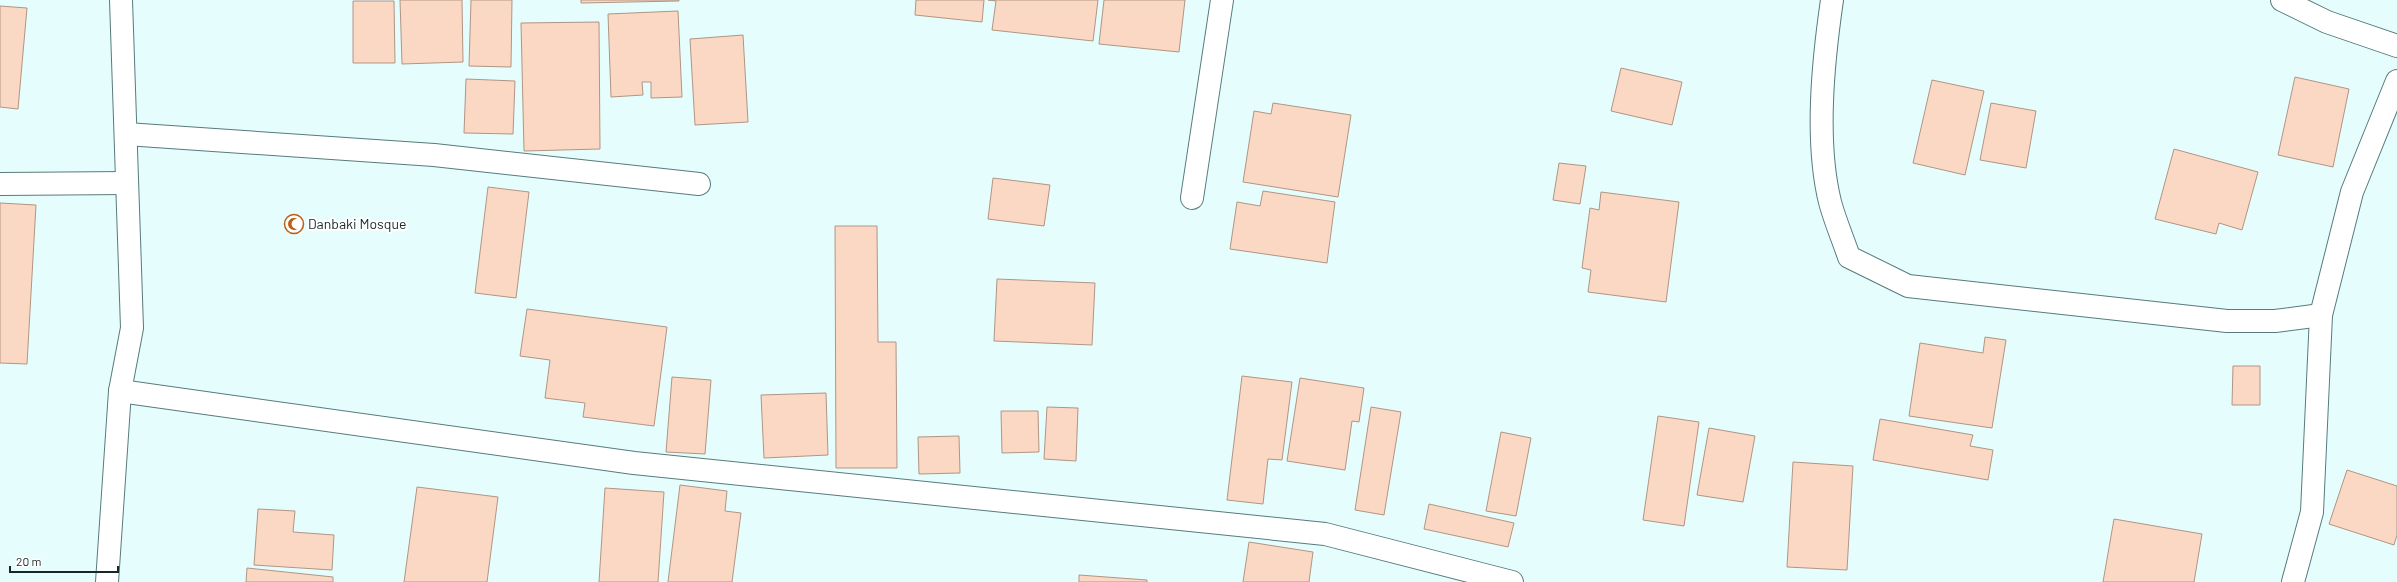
<svg xmlns="http://www.w3.org/2000/svg" width="2397" height="582" font-family="Barlow,sans-serif">
<style>
.building{fill:#fbd8c3;stroke:#b09584}
.lines{fill:none;stroke-linecap:round;stroke-linejoin:round}
.minor-casing{stroke:#577b7c;stroke-width:24}
.minor{stroke:#fff;stroke-width:22}
.labels{text-anchor:middle;stroke-width:4;stroke-linejoin:round;paint-order:stroke}
.poi-label{font-size:14px;fill:#172626;stroke:#fff;text-anchor:start}
</style>
<rect width="100%" height="100%" fill="#e6fdfd"/>
<g class="building">
<polygon points="400,0 462,0 463,62 402,64"/>
<polygon points="471,0 512,0 511,67 469,66"/>
<polygon points="581,0 679,0 679,1 581,3"/>
<polygon points="916,0 984,0 982,22 915,15"/>
<polygon points="988,0 1098,0 1093,41 992,30 996,1"/>
<polygon points="1104,0 1185,0 1179,52 1099,44"/>
<polygon points="353,1 394,1 395,63 353,63"/>
<polygon points="0,6 27,8 18,109 0,107"/>
<polygon points="678,11 682,97 651,98 651,82 642,82 643,95 611,97 608,14"/>
<polygon points="599,22 600,149 524,151 521,23"/>
<polygon points="743,35 748,122 695,125 690,39"/>
<polygon points="1621,68 1682,82 1672,125 1611,111"/>
<polygon points="2295,77 2349,89 2333,167 2278,155"/>
<polygon points="466,79 515,81 513,134 464,133"/>
<polygon points="1932,80 1984,91 1965,175 1913,163"/>
<polygon points="1273,103 1351,115 1338,197 1243,182 1254,111 1271,114"/>
<polygon points="1991,103 2036,111 2026,168 1980,160"/>
<polygon points="2174,149 2258,172 2242,230 2219,223 2216,234 2155,219"/>
<polygon points="1559,163 1586,166 1580,204 1553,200"/>
<polygon points="993,178 1050,185 1044,226 988,219"/>
<polygon points="488,187 529,192 516,298 475,293"/>
<polygon points="1263,191 1335,202 1327,263 1230,249 1237,202 1260,206"/>
<polygon points="1601,192 1679,202 1666,302 1588,292 1591,270 1582,268 1590,208 1599,210"/>
<polygon points="0,203 36,205 27,364 0,363"/>
<polygon points="835,226 877,226 878,342 896,342 897,468 836,468"/>
<polygon points="997,279 1095,283 1092,345 994,341"/>
<polygon points="527,309 667,327 654,426 583,417 585,403 545,398 550,360 520,356"/>
<polygon points="1985,337 2006,340 1992,428 1909,416 1920,343 1983,353"/>
<polygon points="2233,366 2260,366 2260,405 2232,405"/>
<polygon points="1242,376 1292,382 1282,460 1268,459 1263,504 1227,500"/>
<polygon points="672,377 711,380 705,454 666,452"/>
<polygon points="1300,378 1364,388 1359,422 1352,421 1345,470 1287,461"/>
<polygon points="826,393 828,455 764,458 761,395"/>
<polygon points="1047,407 1078,408 1076,461 1044,459"/>
<polygon points="1371,407 1401,412 1384,515 1355,510"/>
<polygon points="1001,411 1038,411 1039,452 1002,453"/>
<polygon points="1658,416 1699,422 1684,526 1643,520"/>
<polygon points="1880,419 1973,435 1970,446 1993,450 1988,480 1873,460"/>
<polygon points="1709,428 1755,436 1743,502 1697,495"/>
<polygon points="1501,432 1531,438 1516,516 1486,511"/>
<polygon points="959,436 960,473 919,474 918,437"/>
<polygon points="1793,462 1853,466 1847,570 1787,567"/>
<polygon points="2347,470 2397,486 2397,535 2394,545 2329,524"/>
<polygon points="680,485 727,491 725,511 741,513 732,582 668,582"/>
<polygon points="417,487 498,497 487,582 404,582"/>
<polygon points="605,488 664,492 658,582 599,582"/>
<polygon points="1429,504 1514,523 1508,547 1424,529"/>
<polygon points="258,509 295,511 293,532 334,535 332,570 254,565"/>
<polygon points="2114,519 2202,534 2194,582 2103,582"/>
<polygon points="1249,542 1313,552 1309,582 1243,582"/>
<polygon points="247,568 333,577 333,582 246,582"/>
<polygon points="1079,575 1147,580 1147,582 1079,582"/>
</g>
<g class="lines">
<defs>
<g id="minor">
<path d="M 1832,0 C 1823,62 1815,141 1830,202 C 1835,221 1843,239 1849,257 L 1908,286 L 2227,321 L 2275,321 L 2321,315"/>
<polyline points="2282,0 2327,22 2397,46"/>
<polyline points="126,134 434,155 699,184"/>
<polyline points="0,184 127,183"/>
<polyline points="1192,198 1222,0"/>
<polyline points="120,391 634,463 1325,534 1512,582"/>
<polyline points="107,582 120,391 132,328 121,0"/>
<polyline points="2293,582 2312,512 2321,315 2352,192 2397,81"/>
</g>
</defs>
<use href="#minor" class="minor-casing"/>
<use href="#minor" class="minor"/>
</g>
<defs>
<symbol id="mosque-ring" viewBox="-11 -11 22 22"><circle r="9.5" fill="#fff" stroke="#bc5e11" stroke-width="1.5"/><path d="M3.5-4.9A6 6 0 1 0 3.5 4.9A5 5 0 1 1 3.5-4.9Z" fill="#bc5e11"/></symbol>
</defs>
<g fill-rule="evenodd">
<use href="#mosque-ring" x="283" y="213" width="22" height="22"/>
</g>
<g class="labels">
<g class="poi-label">
<text x="308" y="229">Danbaki Mosque</text>
</g>
</g>
<path d="M10 566v6h108v-6" fill="none" stroke="#172626" stroke-width="2"/>
<text x="16" y="566" font-size="12" fill="#172626" stroke="#ffffff" stroke-width="3" paint-order="stroke">20 m</text>
</svg>
